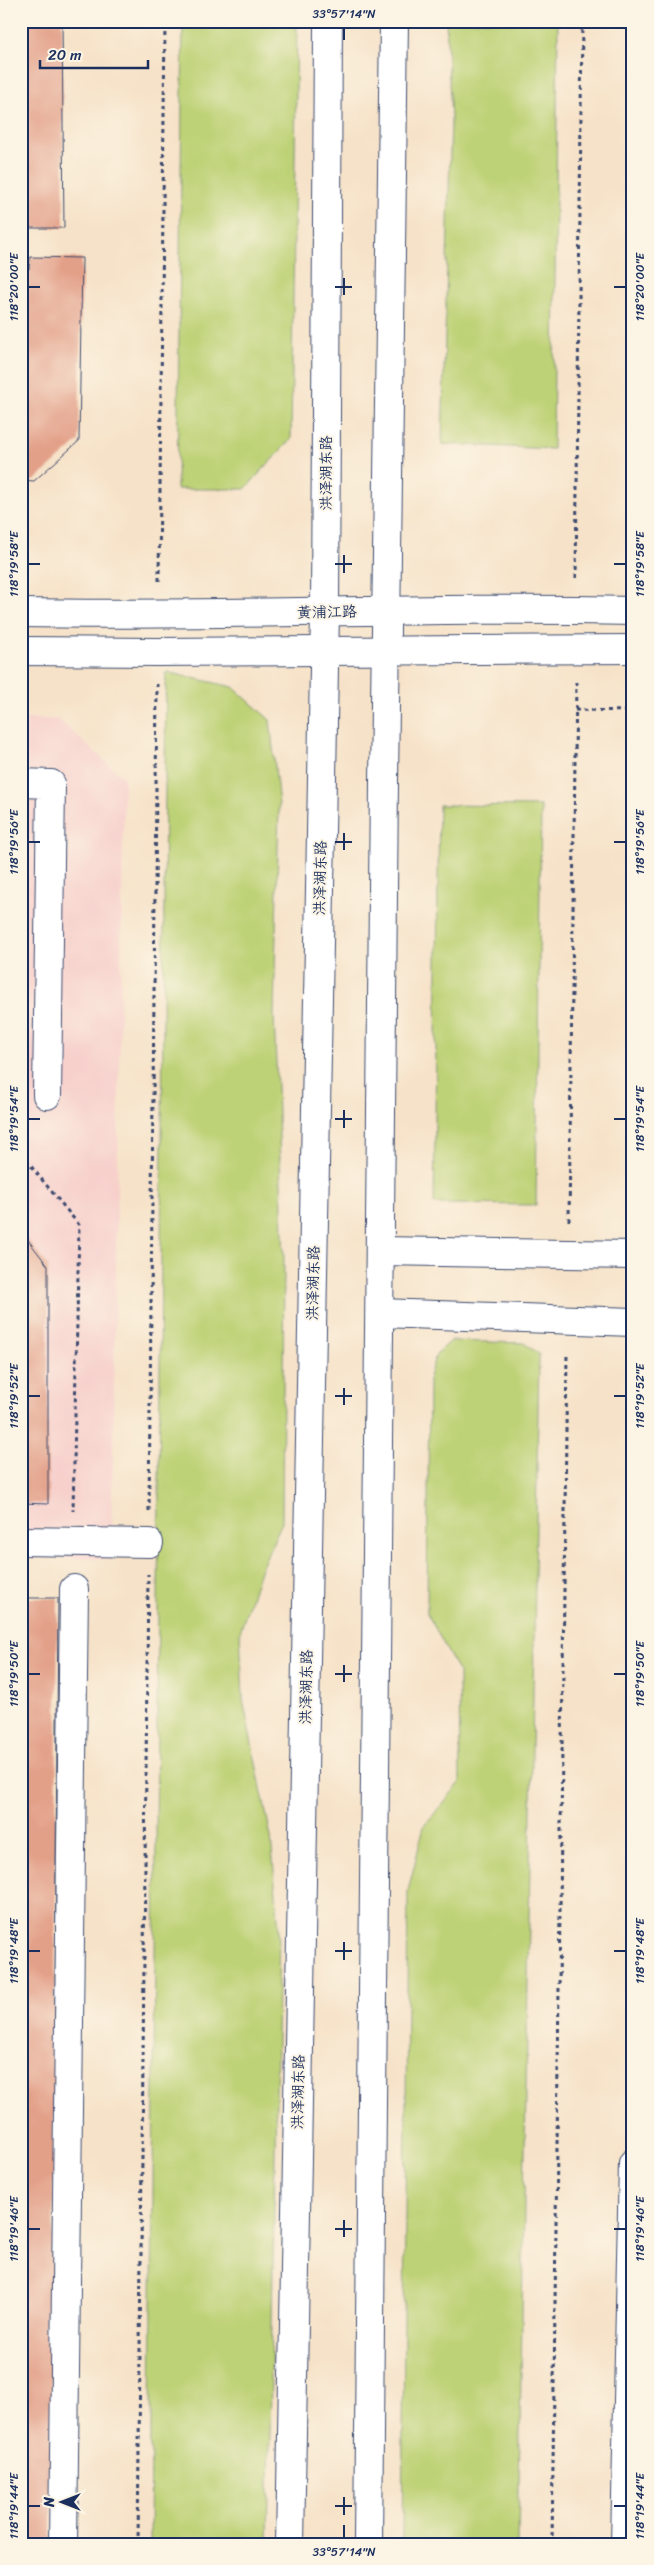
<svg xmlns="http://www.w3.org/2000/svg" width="654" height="2565" font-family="Sriracha,'LXGW WenKai TC',sans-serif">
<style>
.built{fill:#f7d0cc}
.green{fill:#bdd276;stroke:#6c806a}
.building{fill:#e3a089}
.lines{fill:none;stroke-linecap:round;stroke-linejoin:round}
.minor-casing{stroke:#3c4a6e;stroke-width:30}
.major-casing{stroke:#3c4a6e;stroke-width:30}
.path{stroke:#3c4a6e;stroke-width:3;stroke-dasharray:4 4;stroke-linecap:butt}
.minor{stroke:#fff;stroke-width:28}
.major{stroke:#fff;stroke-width:28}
.ticks{fill:none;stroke:#1b2f5e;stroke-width:2}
.labels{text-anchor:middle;stroke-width:4;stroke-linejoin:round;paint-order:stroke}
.street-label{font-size:15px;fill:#1b2f5e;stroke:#fcf5e5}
.neatline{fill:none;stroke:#1b2f5e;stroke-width:2}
.ticks-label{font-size:12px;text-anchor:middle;fill:#1b2f5e}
</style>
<rect width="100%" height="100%" fill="#fcf5e5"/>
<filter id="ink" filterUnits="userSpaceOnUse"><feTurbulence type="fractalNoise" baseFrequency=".02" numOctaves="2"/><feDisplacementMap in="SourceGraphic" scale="10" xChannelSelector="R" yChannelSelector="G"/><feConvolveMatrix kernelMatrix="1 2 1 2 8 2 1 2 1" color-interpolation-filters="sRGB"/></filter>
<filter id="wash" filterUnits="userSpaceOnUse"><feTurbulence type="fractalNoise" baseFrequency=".0096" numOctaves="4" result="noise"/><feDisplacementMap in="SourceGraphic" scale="20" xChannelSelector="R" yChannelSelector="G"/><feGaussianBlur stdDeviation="1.12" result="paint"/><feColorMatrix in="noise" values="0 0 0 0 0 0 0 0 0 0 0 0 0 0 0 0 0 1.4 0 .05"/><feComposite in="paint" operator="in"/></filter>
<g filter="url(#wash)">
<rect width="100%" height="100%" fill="#f6e2c8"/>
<polygon class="built" points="21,719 58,719 124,778 111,1559 21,1557"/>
<g class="green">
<polygon points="183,21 297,21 291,439 245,489 177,489"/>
<polygon points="446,21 558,21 553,449 442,444 451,118"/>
<polygon points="166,672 233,687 270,720 279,805 274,1015 284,1258 282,1522 260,1571 240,1632 243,1700 271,1837 279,1930 268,2544 150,2544"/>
<polygon points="439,805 541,806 536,1205 434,1204"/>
<polygon points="451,1341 524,1343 539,1354 518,2544 402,2544 408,1891 424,1826 460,1783 459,1673 427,1613 429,1377 436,1354"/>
</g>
<g id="blocks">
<g class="building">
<polygon points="21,21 62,21 64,228 21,228"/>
<polygon points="30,257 82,258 79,441 34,481 21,480 21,356 24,356 24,351 21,351 21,269 29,269"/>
<polygon points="21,1231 48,1266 48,1504 21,1503"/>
<polygon points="21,1598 58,1598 51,2544 21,2544"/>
</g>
</g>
</g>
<g filter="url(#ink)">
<use href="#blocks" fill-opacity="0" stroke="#3c4a6e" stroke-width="1"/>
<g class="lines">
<defs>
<g id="minor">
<path d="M 21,613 C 225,617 429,606 633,611"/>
<polyline points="21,651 158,652 633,649"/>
<polyline points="21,783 51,784 47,1095"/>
<polyline points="380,1251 633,1255"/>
<polyline points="380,1313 633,1322"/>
<polyline points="21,1541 149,1543"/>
<polyline points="63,2544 74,1589"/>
<polyline points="625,2544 633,2163"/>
</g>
<g id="major">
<polyline points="290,2544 325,612 328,21"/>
<polyline points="368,2544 384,782 394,21"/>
</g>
</defs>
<use href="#minor" class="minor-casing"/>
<use href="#major" class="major-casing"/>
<g class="path">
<polyline points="576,578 582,21"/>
<polyline points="159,581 165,21"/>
<polyline points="575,710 633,711"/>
<polyline points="21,1154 79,1225 73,1511"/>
<polyline points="569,1221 576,682"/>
<polyline points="149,1511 157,684"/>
<polyline points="138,2544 148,1574"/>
<polyline points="552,2544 567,1352"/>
</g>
<use href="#minor" class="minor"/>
<use href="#major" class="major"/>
</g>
</g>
<path class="ticks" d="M 344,28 L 344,40M 344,278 L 344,295M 28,287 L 40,287M 335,287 L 352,287M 614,287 L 626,287M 344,555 L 344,573M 28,564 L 40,564M 335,564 L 352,564M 614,564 L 626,564M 344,833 L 344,850M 28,842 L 40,842M 335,842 L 352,842M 614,842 L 626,842M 344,1110 L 344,1128M 28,1119 L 40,1119M 335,1119 L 352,1119M 614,1119 L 626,1119M 344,1388 L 344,1405M 28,1396 L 40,1396M 335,1396 L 352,1396M 614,1396 L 626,1396M 344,1665 L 344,1682M 28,1674 L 40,1674M 335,1674 L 352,1674M 614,1674 L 626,1674M 344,1942 L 344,1960M 28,1951 L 40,1951M 335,1951 L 352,1951M 614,1951 L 626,1951M 344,2220 L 344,2237M 28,2229 L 40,2229M 335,2229 L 352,2229M 614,2229 L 626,2229M 344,2497 L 344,2515M 28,2506 L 40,2506M 335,2506 L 352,2506M 614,2506 L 626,2506M 344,2525 L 344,2538"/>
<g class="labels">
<g class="street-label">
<text transform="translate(326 473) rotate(-90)" y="5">洪泽湖东路</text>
<text transform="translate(327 612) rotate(-1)" y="5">黄浦江路</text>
<text transform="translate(320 878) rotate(-89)" y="5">洪泽湖东路</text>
<text transform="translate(313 1283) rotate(-89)" y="5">洪泽湖东路</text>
<text transform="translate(306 1687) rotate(-89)" y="5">洪泽湖东路</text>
<text transform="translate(298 2092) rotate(-89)" y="5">洪泽湖东路</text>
</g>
</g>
<rect width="654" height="2565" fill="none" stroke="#fcf5e5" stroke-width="55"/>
<g transform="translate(62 2502) rotate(270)" stroke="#fcf5e5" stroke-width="4" paint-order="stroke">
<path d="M0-4L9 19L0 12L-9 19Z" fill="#1b2f5e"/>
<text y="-8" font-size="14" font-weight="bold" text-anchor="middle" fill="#1b2f5e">N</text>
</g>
<path d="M40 60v8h108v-8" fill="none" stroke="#1b2f5e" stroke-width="2.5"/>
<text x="48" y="60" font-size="15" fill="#1b2f5e" stroke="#fcf5e5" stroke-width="4" paint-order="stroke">20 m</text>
<rect x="28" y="28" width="598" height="2510" class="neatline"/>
<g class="ticks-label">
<text x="344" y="18">33°57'14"N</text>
<text transform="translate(640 287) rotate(-90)" y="4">118°20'00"E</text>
<text transform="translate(14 287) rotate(-90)" y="4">118°20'00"E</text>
<text transform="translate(640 564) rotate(-90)" y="4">118°19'58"E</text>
<text transform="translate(14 564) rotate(-90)" y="4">118°19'58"E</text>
<text transform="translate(14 842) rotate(-90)" y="4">118°19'56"E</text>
<text transform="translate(640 842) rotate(-90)" y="4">118°19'56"E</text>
<text transform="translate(640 1119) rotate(-90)" y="4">118°19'54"E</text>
<text transform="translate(14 1119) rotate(-90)" y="4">118°19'54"E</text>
<text transform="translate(14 1396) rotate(-90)" y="4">118°19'52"E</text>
<text transform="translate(640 1396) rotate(-90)" y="4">118°19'52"E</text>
<text transform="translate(640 1674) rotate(-90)" y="4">118°19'50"E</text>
<text transform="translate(14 1674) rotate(-90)" y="4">118°19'50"E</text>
<text transform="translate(14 1951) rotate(-90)" y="4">118°19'48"E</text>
<text transform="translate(640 1951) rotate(-90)" y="4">118°19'48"E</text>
<text transform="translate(14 2229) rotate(-90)" y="4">118°19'46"E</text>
<text transform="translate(640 2229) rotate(-90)" y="4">118°19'46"E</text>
<text transform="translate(14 2506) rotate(-90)" y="4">118°19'44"E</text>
<text transform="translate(640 2506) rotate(-90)" y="4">118°19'44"E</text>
<text x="344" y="2556">33°57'14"N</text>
</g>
</svg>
